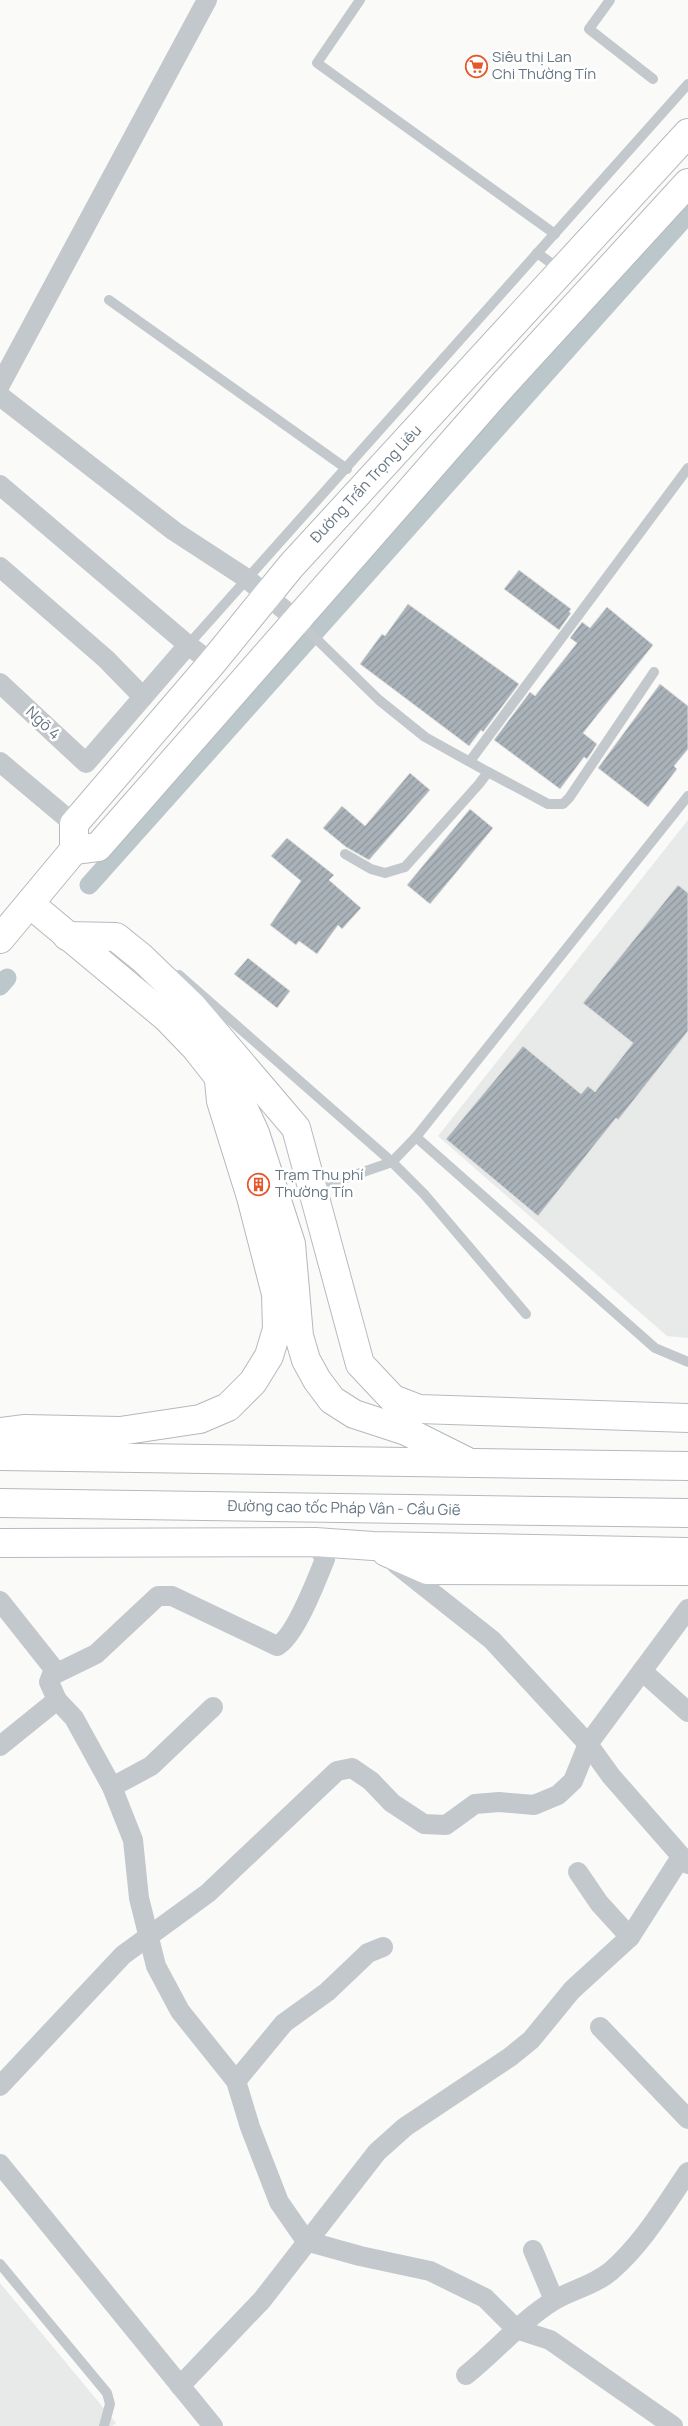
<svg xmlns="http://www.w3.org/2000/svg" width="688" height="2426" font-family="Manrope,sans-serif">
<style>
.built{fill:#e8e9e9}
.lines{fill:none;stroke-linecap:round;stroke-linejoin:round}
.canal{stroke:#bcc7cc;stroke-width:19}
.building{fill:url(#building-hatch);stroke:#dcdcda}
.secondary-casing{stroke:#b6bbc0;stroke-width:30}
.primary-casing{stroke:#b5babe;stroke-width:30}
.highway-casing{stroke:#b4b9bd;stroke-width:30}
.lane{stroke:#c3c8cc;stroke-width:10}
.street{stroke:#c3c8cc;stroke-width:20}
.secondary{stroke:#fff;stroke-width:28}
.primary{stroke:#fff;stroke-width:28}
.highway{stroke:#fff;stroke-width:28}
.labels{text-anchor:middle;stroke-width:5;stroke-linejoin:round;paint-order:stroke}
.poi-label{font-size:15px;fill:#657583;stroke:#fff;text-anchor:start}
.street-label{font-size:15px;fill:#657583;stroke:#fff}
</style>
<defs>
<pattern id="building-hatch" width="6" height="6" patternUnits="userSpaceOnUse" patternTransform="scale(1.25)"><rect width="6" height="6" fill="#aab3b9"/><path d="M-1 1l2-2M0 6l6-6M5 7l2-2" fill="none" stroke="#8e969c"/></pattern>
</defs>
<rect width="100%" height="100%" fill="#fafaf8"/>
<g class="built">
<polygon points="688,820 688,1338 667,1336 438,1136"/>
<polygon points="0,2283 116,2423 112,2426 0,2426"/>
</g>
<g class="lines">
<g class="canal">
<polyline points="89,885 688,214"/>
<polyline points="0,986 7,978"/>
</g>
</g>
<g class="building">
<polygon points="519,570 571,609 569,612 571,613 559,630 504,589"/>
<polygon points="408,604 519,684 483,732 481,730 469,746 360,664 382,634 385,636"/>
<polygon points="607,607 653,645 583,733 597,744 587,759 584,757 560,789 494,740 530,692 535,696 577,643 570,638 582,622 590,628"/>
<polygon points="660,684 688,706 688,749 674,766 677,769 648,807 598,768"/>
<polygon points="410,773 430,790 369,860 346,847 323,828 342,806 365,826"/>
<polygon points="470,809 493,828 430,904 407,885"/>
<polygon points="287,838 334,875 329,880 361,908 342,929 338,925 317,954 299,941 296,945 270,925 301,881 271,856"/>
<polygon points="678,885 688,893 688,1031 618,1120 616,1118 538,1216 446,1139 523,1046 581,1094 588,1086 595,1092 633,1043 583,1003"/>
<polygon points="248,958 290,991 277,1008 234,974"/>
</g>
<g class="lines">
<defs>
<g id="secondary">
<polyline points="67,936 116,937 142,958 192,1006 296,1128 360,1364 393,1399 419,1409 688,1418"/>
<polyline points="0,1543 315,1542 373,1546 688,1552"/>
<polyline points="386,1552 427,1570 688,1571"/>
</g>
<g id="primary">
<polyline points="74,850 98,847 502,386 688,183"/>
<polyline points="0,939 74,850 74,824 212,663 291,566 688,133"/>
</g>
<g id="highway">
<polyline points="30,904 167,1018 195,1047 244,1109 255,1133 291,1244 299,1336 306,1360 317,1380 332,1400 354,1414 406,1431 470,1463"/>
<polyline points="0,1432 25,1429 120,1431 200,1419 228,1407 253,1382 269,1356 277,1329 276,1294 251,1197 221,1101 219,1081"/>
<polyline points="0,1456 688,1466"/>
<polyline points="0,1503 688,1513"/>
</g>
</defs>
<use href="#secondary" class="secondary-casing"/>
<use href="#primary" class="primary-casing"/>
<use href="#highway" class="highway-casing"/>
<g class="lane">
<polyline points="360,0 317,63 555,234"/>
<polyline points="610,0 589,29 653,79"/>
<polyline points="537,253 561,270"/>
<polyline points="109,300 347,469"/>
<polyline points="299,622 379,700 425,737 488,772 479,784 405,867 385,873 371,869 345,854"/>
<polyline points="188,645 688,84"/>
<polyline points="470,761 688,468"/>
<polyline points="488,772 548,804 563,804 569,798 654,672"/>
<polyline points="688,796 416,1137 655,1348 688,1362"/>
<polyline points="179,975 392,1162 424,1194 526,1314"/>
<polyline points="314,1189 392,1162 416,1137"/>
<polyline points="0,2264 107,2393 110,2404 104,2426"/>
</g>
<g class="street">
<polyline points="0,385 207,0"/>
<polyline points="0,396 174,531 246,578 299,622"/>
<polyline points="0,485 188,645 212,663"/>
<polyline points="0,567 106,659 143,697"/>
<polyline points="0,683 86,763 188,645"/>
<polyline points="0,762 74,824"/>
<polyline points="396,1564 492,1640 588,1744 611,1776 688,1864"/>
<polyline points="0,1601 54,1669 49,1682 57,1700 74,1718 112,1787 133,1840 139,1898 156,1966 180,2011 236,2081 250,2127 279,2202 306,2241 360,2256 430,2271 485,2298 516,2329 550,2340 673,2426"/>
<polyline points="642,1671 688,1712"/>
<path d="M 53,1675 L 96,1654 L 158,1596 L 172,1596 L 277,1646 C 295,1637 317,1579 325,1559 L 315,1542"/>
<polyline points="0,1746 57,1700"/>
<polyline points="112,1787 151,1766 213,1707"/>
<polyline points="578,1872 599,1903 630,1937"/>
<polyline points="600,2027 688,2119"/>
<polyline points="236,2081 284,2023 327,1992 368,1953 383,1947"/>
<polyline points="0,2086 123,1955 208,1893 337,1771 352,1768 371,1781 392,1803 424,1824 446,1825 475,1804 499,1802 534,1805 558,1795 573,1781 588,1744 688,1609"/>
<polyline points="0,2164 213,2426"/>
<polyline points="533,2250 554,2300"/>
<path d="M 466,2375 C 496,2351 521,2321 553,2301 C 571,2290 593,2286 611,2271 C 643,2243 664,2207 688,2172"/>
<polyline points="180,2386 262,2300 377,2152 405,2127 510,2057 531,2040 572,1990 630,1937 681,1857"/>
</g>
<use href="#secondary" class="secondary"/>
<use href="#primary" class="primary"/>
<use href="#highway" class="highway"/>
</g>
<defs>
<symbol id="supermarket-ring" viewBox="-11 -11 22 22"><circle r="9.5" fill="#fff" stroke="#e5582c" stroke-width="1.5"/><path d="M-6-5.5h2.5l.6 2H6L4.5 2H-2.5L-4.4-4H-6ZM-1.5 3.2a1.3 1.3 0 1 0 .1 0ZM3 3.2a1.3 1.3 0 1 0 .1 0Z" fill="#e5582c"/></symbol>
<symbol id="building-ring" viewBox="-11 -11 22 22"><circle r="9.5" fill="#fff" stroke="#e5582c" stroke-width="1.5"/><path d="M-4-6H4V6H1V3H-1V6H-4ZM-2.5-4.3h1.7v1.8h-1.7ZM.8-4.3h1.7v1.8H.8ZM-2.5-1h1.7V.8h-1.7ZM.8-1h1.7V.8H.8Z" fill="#e5582c"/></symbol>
</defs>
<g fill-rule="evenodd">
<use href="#supermarket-ring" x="464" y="54" width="25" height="25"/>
<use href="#building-ring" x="246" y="1172" width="25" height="25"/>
</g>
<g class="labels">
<g class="poi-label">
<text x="492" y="62">Siêu thị Lan<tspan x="492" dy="17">Chi Thường Tín</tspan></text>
<text x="275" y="1180">Trạm Thu phí<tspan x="275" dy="17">Thường Tín</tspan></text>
</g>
<g class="street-label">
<text transform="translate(366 484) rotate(-47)" y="5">Đường Trần Trọng Liêu</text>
<text transform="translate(43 723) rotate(43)" y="5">Ngõ 4</text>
<text transform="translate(344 1508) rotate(1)" y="5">Đường cao tốc Pháp Vân - Cầu Giẽ</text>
</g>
</g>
</svg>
